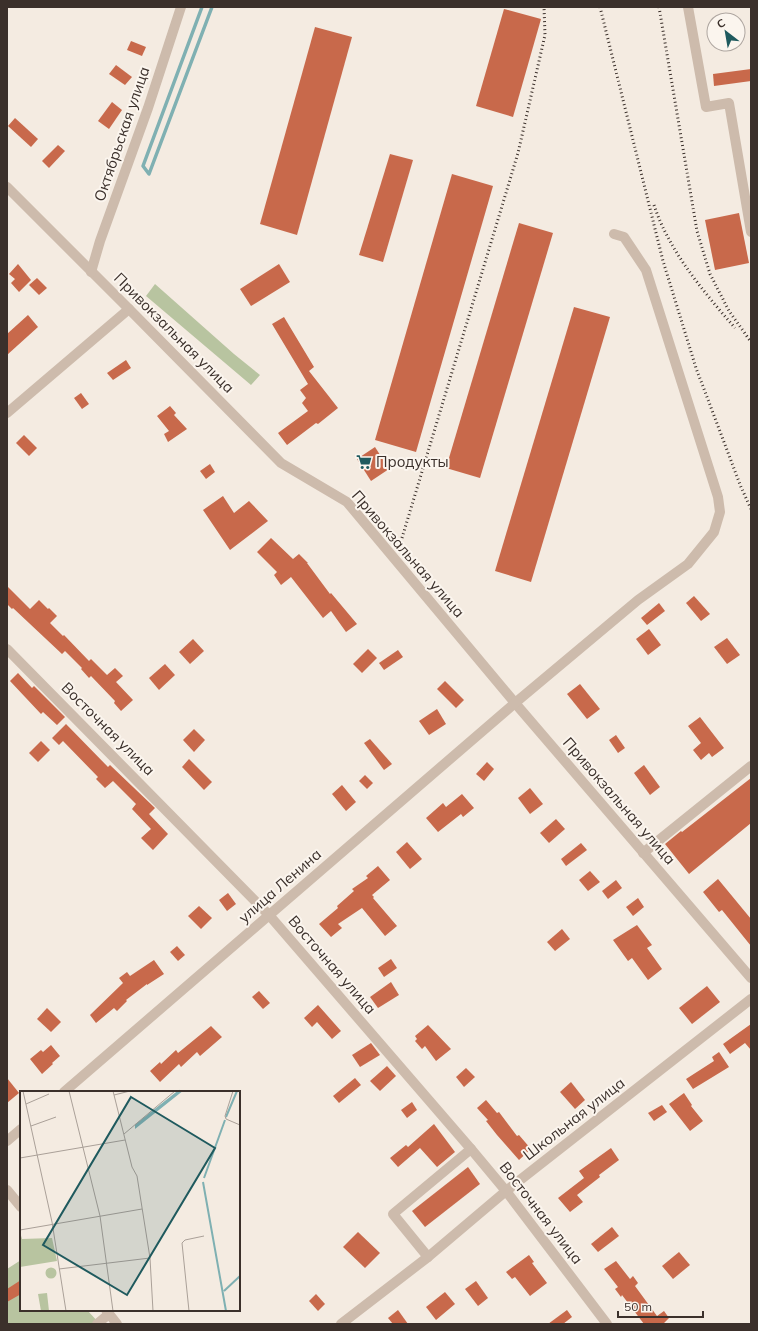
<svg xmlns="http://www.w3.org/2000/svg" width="758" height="1331" font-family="Mulish,sans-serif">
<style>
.green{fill:#b8c4a0}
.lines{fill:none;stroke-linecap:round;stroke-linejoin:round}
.stream{stroke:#7fb0b2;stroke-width:3.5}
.building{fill:#c8694b}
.minor{stroke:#cdbbac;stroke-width:10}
.rail{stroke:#3b302b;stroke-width:3;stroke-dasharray:1 3;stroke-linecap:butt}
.labels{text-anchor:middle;stroke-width:4;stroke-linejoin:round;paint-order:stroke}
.street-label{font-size:15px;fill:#3b302b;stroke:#fbf5ee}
.poi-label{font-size:15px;fill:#3b302b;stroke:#fbf5ee;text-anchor:start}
.inset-river{fill:none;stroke:#7fb0b2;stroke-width:2}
.inset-road{fill:none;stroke:#aaa098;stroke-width:1}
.view{fill:#1f5a5e;fill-opacity:0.15;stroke:#1f5a5e;stroke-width:2}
.inset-edge{fill:none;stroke:#3b302b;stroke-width:2}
</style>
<rect width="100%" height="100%" fill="#f4ebe1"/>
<g class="green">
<polygon points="155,284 234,354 260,375 251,385 146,296"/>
<polygon points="21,1260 21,1310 87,1310 100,1324 7,1324 7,1269"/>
</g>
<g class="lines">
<polyline class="stream" points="202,7 143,166 149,174 212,7"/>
</g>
<g class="building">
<polygon points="504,9 541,19 513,117 476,106"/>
<polygon points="315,27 352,37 297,235 260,224"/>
<polygon points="131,41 146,47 142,56 127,50"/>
<polygon points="116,65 132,77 125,85 109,74"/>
<polygon points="751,69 751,81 714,86 713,74"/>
<polygon points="112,102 122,110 109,129 98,121"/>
<polygon points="15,118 38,139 31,147 8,126"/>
<polygon points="58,145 65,151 49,168 42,161"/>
<polygon points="390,154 413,160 383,262 359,255"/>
<polygon points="452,174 493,186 416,452 375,440"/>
<polygon points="739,213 749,263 715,270 705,220"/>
<polygon points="519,223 553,233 480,478 446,468"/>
<polygon points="18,264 31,280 19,292 11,283 15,279 9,274"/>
<polygon points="279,264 290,282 251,306 240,289"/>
<polygon points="37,278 47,288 39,295 29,285"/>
<polygon points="574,307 610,317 531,582 495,571"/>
<polygon points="28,315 38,327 7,355 7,334"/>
<polygon points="284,317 314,367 309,371 338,408 318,424 316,423 287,445 278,433 308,411 302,403 306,398 300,390 308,384 272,324"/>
<polygon points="126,360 131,368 113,380 107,373"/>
<polygon points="81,393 89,404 82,409 74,398"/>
<polygon points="170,406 176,413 174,415 187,429 168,442 164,434 169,431 157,416"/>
<polygon points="24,435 37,448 29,456 16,443"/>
<polygon points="375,447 389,469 371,481 357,459"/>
<polygon points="210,464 215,472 206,479 200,471"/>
<polygon points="223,496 234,513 249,501 268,521 230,550 203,510"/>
<polygon points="271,538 293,559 299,554 308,563 307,563 330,594 331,593 357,624 346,632 331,611 323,618 291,577 281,585 274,575 277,572 257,552"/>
<polygon points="7,586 30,609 39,600 48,609 49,608 57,616 50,623 63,636 64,635 89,661 91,659 107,675 115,668 123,676 116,682 133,700 121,711 114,703 115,701 91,676 89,678 81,669 82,668 65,651 62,654 13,608 12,609 7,604"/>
<polygon points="694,596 710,614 701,621 686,603"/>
<polygon points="659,603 665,611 647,625 641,618"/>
<polygon points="649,629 661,645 648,655 636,639"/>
<polygon points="727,638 740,655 727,664 714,647"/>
<polygon points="193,639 204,651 190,664 179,652"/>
<polygon points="368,649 377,658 362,673 353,664"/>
<polygon points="398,650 403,657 384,670 379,663"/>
<polygon points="165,664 175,675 159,690 149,678"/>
<polygon points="18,673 32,688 34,686 65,717 57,725 43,712 41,714 10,681"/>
<polygon points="445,681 464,700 456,708 437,689"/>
<polygon points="580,684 600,709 587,719 567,694"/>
<polygon points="437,709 446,724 429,735 419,721"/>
<polygon points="700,717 724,748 712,757 709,753 701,760 693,750 701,743 688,726"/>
<polygon points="66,724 108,767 110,765 155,808 149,814 168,834 153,850 141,838 151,829 132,809 136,804 113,781 105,788 96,779 98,777 63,741 59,745 52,738"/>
<polygon points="194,729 205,740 194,752 183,740"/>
<polygon points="616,735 625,748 618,753 609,740"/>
<polygon points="370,739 392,764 384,770 364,743"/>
<polygon points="41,741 50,750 38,762 29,753"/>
<polygon points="189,759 212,782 204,790 182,767"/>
<polygon points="487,762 494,769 484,781 476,774"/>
<polygon points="644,765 660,787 650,795 634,773"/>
<polygon points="365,775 373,783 367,789 359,781"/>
<polygon points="751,778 751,823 689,874 665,844 681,831 682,832"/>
<polygon points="342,785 356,802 346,811 332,794"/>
<polygon points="530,788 543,804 530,814 518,798"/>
<polygon points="462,794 474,808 463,817 461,814 438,832 426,818 443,803 446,807"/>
<polygon points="556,819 565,829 549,843 540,833"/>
<polygon points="407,842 422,859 410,869 396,852"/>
<polygon points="581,843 587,850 566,866 561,859"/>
<polygon points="378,866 390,880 372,895 374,897 373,898 397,926 385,936 362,908 338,924 342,928 331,937 319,924 338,908 337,906 354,891 352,889 368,878 366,876"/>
<polygon points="590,871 600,882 588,891 579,880"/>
<polygon points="718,879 751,919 751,946 722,910 719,912 703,892"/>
<polygon points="616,880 622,888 608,899 602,891"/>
<polygon points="228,893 236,904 227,911 219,900"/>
<polygon points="638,898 644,907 633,916 626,907"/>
<polygon points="199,906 212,918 201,929 188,916"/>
<polygon points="637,925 652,945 647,948 662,969 648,980 632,958 628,961 613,940"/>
<polygon points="562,929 570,939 555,951 547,942"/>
<polygon points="177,946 185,955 178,961 170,952"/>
<polygon points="391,959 397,968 384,977 378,968"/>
<polygon points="154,960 164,974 147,985 147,984 126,1000 127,1001 117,1011 114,1008 96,1023 90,1015 123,983 119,978 127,972 130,976"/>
<polygon points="391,982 399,995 378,1008 370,997"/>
<polygon points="707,986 720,1002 692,1024 679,1008"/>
<polygon points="259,991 270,1003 263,1009 252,997"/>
<polygon points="318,1005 341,1031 332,1039 317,1022 312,1027 304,1018"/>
<polygon points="47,1008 61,1022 51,1032 37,1019"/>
<polygon points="751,1024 751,1050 745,1043 730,1054 723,1044"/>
<polygon points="428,1025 451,1049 436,1061 425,1046 422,1049 415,1041 417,1039 415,1036"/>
<polygon points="211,1026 222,1037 200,1056 197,1052 181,1067 179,1064 160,1082 150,1071 160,1062 161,1064 176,1050 178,1053"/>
<polygon points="371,1043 380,1055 360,1067 352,1055"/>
<polygon points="51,1045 60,1056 52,1063 53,1064 42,1074 30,1059 41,1050 43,1052"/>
<polygon points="719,1052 729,1067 693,1089 686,1079 714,1061 712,1057"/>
<polygon points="387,1066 396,1076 380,1091 370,1081"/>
<polygon points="466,1068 475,1077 464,1087 456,1077"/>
<polygon points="7,1078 19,1093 7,1103"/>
<polygon points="355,1078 361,1085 339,1103 333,1096"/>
<polygon points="571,1082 585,1100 575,1109 560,1092"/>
<polygon points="684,1093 692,1105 691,1106 703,1121 690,1131 669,1104"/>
<polygon points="486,1100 497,1113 499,1112 517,1136 519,1135 531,1149 519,1160 497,1135 486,1121 488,1120 477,1108"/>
<polygon points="412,1102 417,1110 407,1118 401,1110"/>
<polygon points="662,1105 667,1112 654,1121 648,1113"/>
<polygon points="434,1124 455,1152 437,1167 420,1148 398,1167 390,1158 406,1145 408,1147"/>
<polygon points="611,1148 619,1160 599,1175 600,1177 577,1195 583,1202 570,1212 558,1198 584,1178 579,1171"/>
<polygon points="468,1167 480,1184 425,1227 412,1211"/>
<polygon points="612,1227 619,1236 598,1252 591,1244"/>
<polygon points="358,1232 380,1253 365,1268 343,1247"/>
<polygon points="679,1252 690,1265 673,1279 662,1266"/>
<polygon points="529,1255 534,1262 532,1263 547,1283 530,1296 515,1277 512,1279 506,1272"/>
<polygon points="616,1261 630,1279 633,1276 638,1283 635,1286 657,1316 664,1311 669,1318 663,1324 644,1324 622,1295 621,1297 615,1289 618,1287 604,1269"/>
<polygon points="21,1280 21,1294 7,1302 7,1289"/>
<polygon points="476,1281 488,1298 478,1306 465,1289"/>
<polygon points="445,1292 455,1304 436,1320 426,1307"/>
<polygon points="316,1294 325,1304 318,1311 309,1301"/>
<polygon points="398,1310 408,1324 393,1324 388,1318"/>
<polygon points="567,1310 572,1317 563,1324 548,1324"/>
</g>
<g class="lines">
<g class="minor">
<polyline points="688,7 706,107 729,103 751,232"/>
<polyline points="7,187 129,309 281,463 347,502 515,703 751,978"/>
<polyline points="91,272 100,241 148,108 181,7"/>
<polyline points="7,413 129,309"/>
<polyline points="7,649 269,915 471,1149 506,1191 607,1324"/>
<polyline points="643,853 751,766"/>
<polyline points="64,1092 515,703 638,600 688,564 714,532 720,512 718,497 646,270 624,237 614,234"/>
<polyline points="7,1141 21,1129"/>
<polyline points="7,1190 21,1207"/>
<polyline points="428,1257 393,1214 471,1149"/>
<polyline points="106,1310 117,1324"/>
<polyline points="97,1324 109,1314"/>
<polyline points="341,1324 428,1257 506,1191 751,999"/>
</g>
<g class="rail">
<polyline points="600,7 663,261 696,368 741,487 751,509"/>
<polyline points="659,7 697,231 710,274 729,311 751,342"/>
<path d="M 654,205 C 669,251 703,291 735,328"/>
<polyline points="402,538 518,153 545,35 544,7"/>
</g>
</g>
<defs>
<symbol id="supermarket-bare" viewBox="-9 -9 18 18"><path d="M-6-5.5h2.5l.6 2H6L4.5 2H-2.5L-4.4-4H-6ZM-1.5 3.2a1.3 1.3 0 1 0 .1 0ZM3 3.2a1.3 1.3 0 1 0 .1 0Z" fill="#1f5a5e" stroke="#fbf5ee" stroke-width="2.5" paint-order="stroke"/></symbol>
</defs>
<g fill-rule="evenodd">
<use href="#supermarket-bare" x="353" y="451" width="22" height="22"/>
</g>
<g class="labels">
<g class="street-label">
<text transform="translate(122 134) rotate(-71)" y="5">Октябрьская улица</text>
<text transform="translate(174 333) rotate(45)" y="5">Привокзальная улица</text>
<text transform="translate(408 554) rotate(49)" y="5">Привокзальная улица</text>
<text transform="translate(108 729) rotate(45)" y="5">Восточная улица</text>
<text transform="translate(619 801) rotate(49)" y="5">Привокзальная улица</text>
<text transform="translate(280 886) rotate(-41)" y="5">улица Ленина</text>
<text transform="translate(332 965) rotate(49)" y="5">Восточная улица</text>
<text transform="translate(574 1119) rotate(-38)" y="5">Школьная улица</text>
<text transform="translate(541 1213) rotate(52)" y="5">Восточная улица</text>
</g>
<g class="poi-label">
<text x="376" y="467">Продукты</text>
</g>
</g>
<g transform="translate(20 1091)">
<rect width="220" height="220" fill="#f4ebe1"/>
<path d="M 0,141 L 2,148 L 32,147 L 37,170 L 0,176 ZM25.5 182a5.5 5.5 0 1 1 11 0a5.5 5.5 0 1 1-11 0ZM 27,202 L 29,220 L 21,220 L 18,203 Z" fill="#b8c4a0"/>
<path class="inset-river" d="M 159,0 L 160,1 L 116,36 L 116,34 ZM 206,26 L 217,0M 184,87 L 205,29M 183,91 L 206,220M 204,200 L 220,185"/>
<path class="inset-road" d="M 3,0 L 32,131 L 46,220M 49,0 L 80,125 L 93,220M 93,0 L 112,76 L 117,85 L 130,167 L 133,220M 213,0 L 205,25 L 206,28 L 220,34M 94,4 L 110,0M 6,13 L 29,3M 11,35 L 36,26M 104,43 L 155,0M 0,67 L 105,49M 0,139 L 122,118M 39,178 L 130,167M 169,220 L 162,152 L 165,149 L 184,145"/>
<path class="view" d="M 111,6 L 195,57 L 107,204 L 23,154 Z"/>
<rect width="220" height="220" class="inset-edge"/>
</g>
<rect width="758" height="1331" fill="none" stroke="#3b302b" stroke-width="16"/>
<g transform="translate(726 32) rotate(329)"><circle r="19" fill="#fbf5ee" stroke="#aea6a0"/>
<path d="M0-3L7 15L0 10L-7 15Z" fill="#1f5a5e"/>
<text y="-6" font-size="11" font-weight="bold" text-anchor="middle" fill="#3b302b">С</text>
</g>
<path d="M618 1311v6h85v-6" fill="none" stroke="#3b302b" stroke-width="2"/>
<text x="624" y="1311" font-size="12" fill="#3b302b" stroke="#fbf5ee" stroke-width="3" paint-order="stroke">50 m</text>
</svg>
